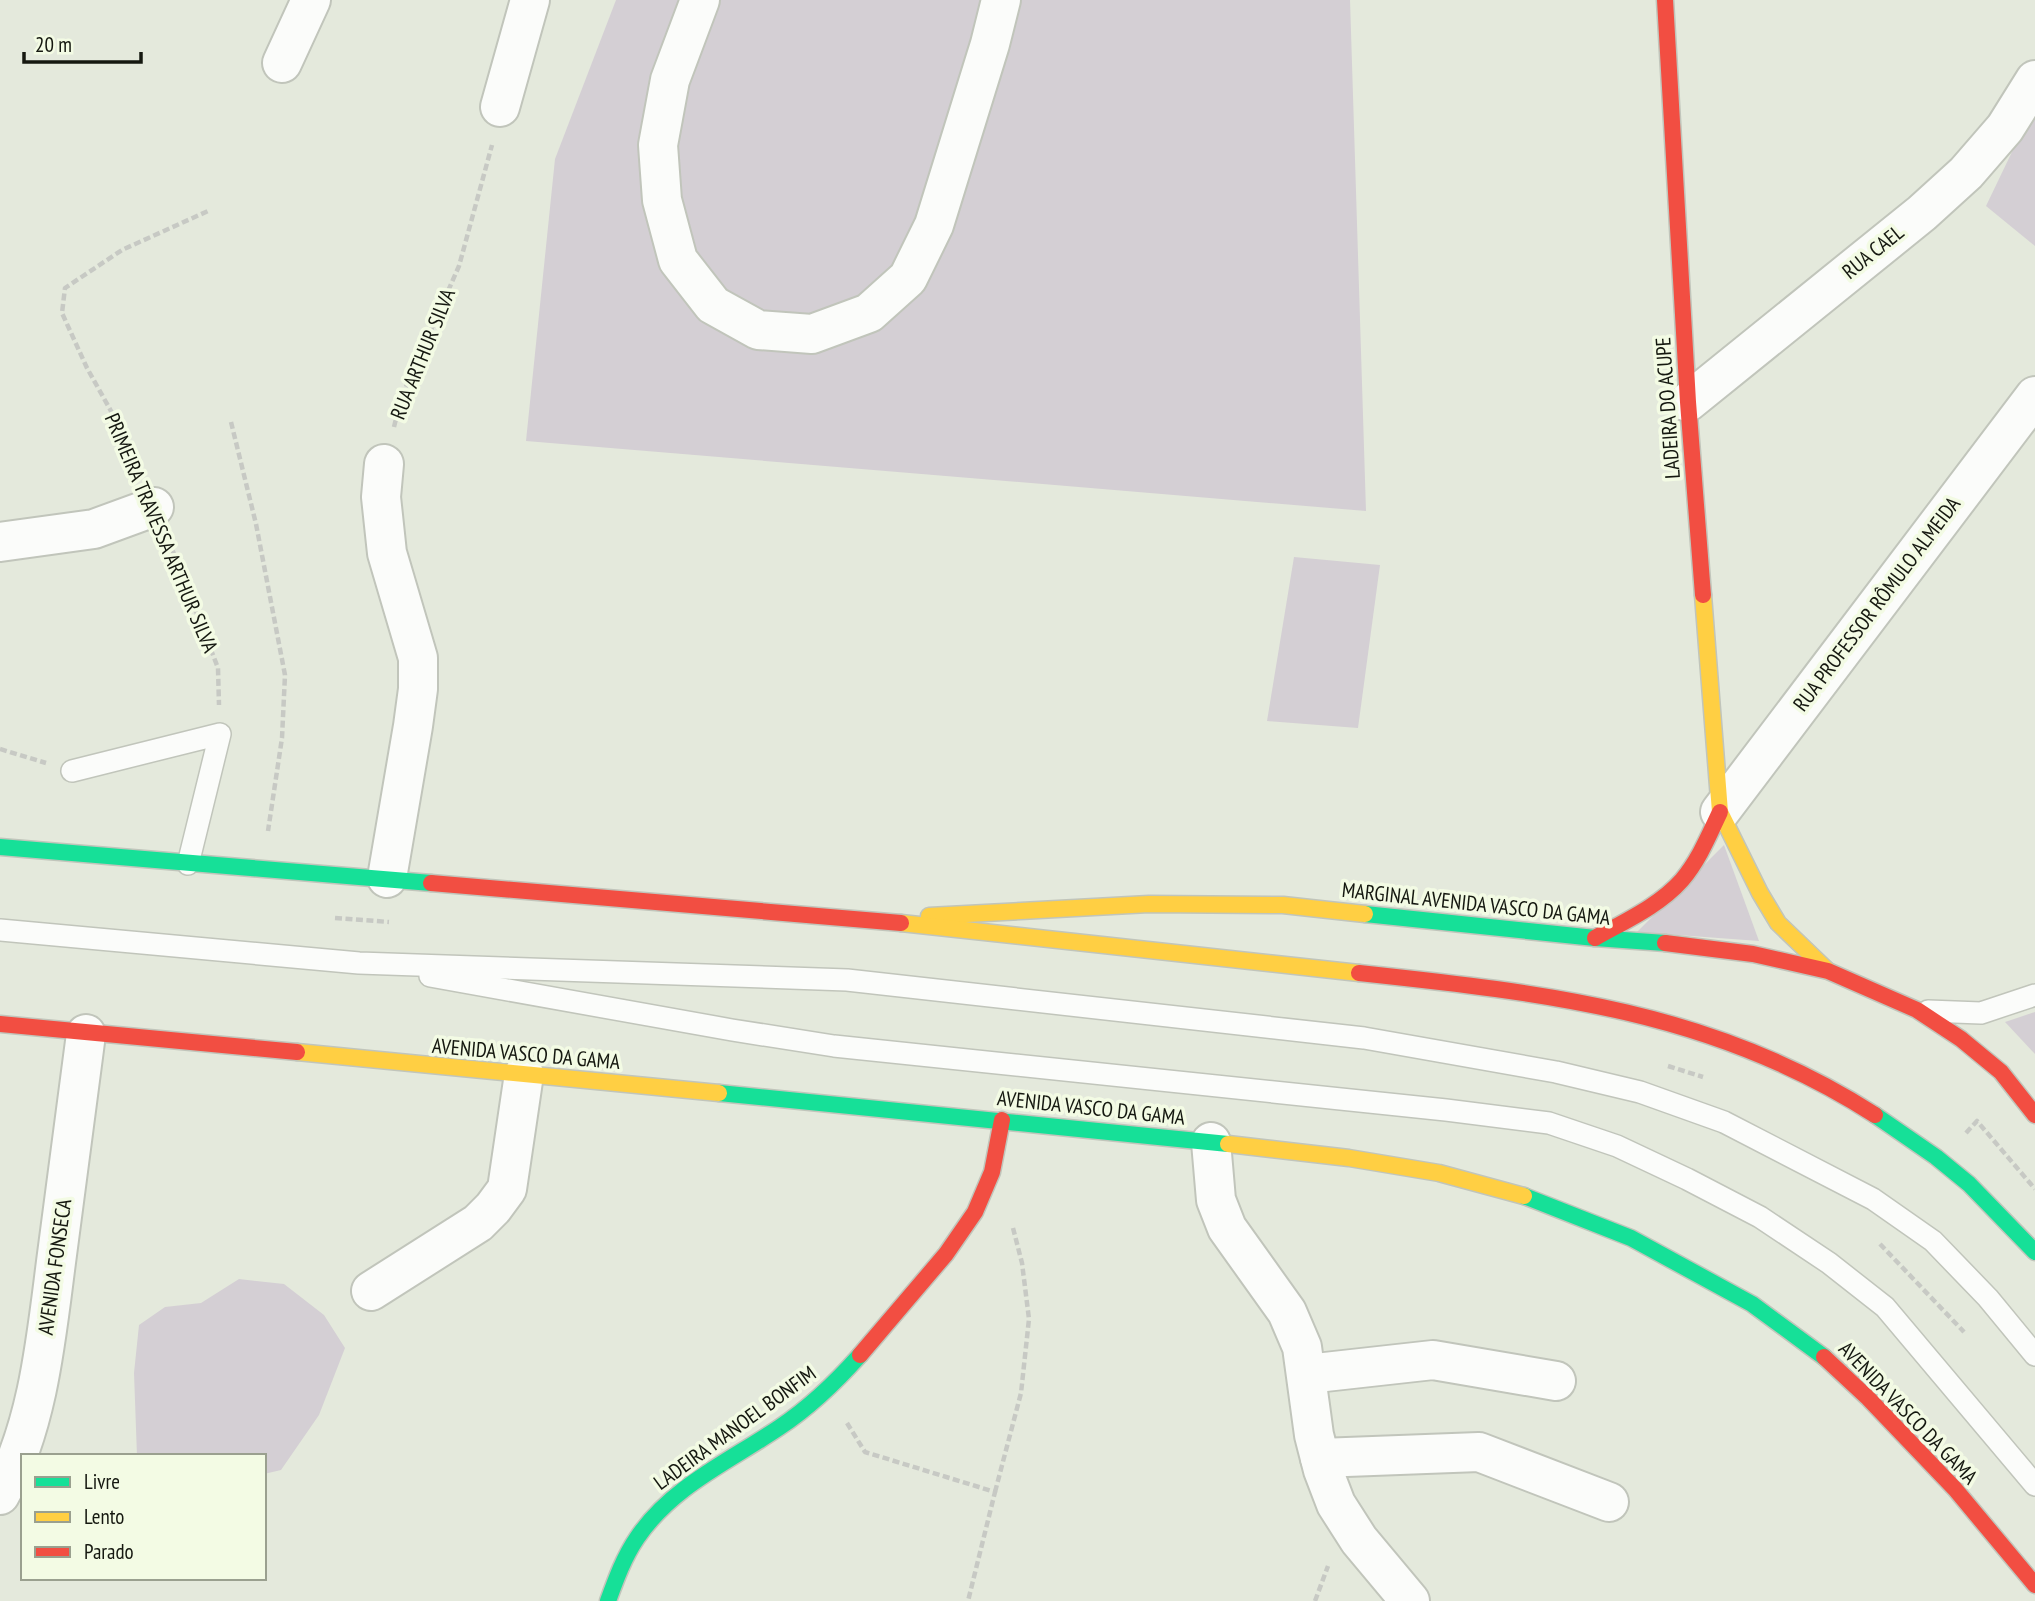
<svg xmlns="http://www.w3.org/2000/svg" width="2035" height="1601" font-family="'PT Sans Narrow',sans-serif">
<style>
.green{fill:#d4cfd4}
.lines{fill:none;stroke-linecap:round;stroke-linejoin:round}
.lane-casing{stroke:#c1c5bb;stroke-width:24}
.street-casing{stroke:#c1c5bb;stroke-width:42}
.fast-casing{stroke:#c1c5bb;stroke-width:19}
.slow-casing{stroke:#c1c5bb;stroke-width:19}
.jam-casing{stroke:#c1c5bb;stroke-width:19}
.path{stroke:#c7c9c4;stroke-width:4.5;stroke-dasharray:7 3.5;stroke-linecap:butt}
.lane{stroke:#fbfcfa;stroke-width:21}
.street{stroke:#fbfcfa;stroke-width:38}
.fast{stroke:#16e098;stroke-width:16}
.slow{stroke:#ffcf43;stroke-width:16}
.jam{stroke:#f24e42;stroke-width:16}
.labels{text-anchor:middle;stroke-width:7;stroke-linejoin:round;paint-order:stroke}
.street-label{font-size:21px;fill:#151810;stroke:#f3fbe4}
</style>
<rect width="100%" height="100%" fill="#e4e9dc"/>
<g class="green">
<polygon points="616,0 1350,0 1366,511 526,441 555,159"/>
<polygon points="2035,104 2035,246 1986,206"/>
<polygon points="1294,557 1380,565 1358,728 1267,721"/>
<polygon points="1724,845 1759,941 1637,932"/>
<polygon points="2035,1012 2035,1054 2005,1022"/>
<polygon points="239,1279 284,1284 324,1315 345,1348 319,1415 281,1470 264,1474 264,1456 137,1456 134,1373 139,1325 165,1307 201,1303"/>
</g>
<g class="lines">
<defs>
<g id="lane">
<polyline points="72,771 220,734 188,864"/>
<polyline points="0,930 359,963 847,980 1364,1038 1556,1072 1640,1092 1724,1122 1873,1199 1933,1241 1988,1298 2035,1355"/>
<polyline points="430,976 732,1030 834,1046 1446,1110 1549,1123 1617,1146 1687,1179 1760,1217 1829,1263 1885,1307 2035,1485"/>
<polyline points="1928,1011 1981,1013 2035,995"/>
</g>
<g id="street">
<polyline points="700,0 670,80 658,145 662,200 678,260 713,305 758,330 812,334 869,313 908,278 934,225 990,44 1001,0"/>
<polyline points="282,63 311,0"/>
<polyline points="500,107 530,0"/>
<polyline points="1688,402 1922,213 1966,173 2005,128 2035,80"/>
<polyline points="384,464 381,497 387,553 418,658 418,689 413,726 387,878"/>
<polyline points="0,542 94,529 154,507"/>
<polyline points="1720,812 2035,396"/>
<polyline points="1211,1142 1216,1200 1227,1228 1287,1312 1302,1347 1314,1435 1323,1470 1336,1504 1359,1540 1410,1601"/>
<polyline points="371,1291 478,1223 493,1208 507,1189 524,1074"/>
<polyline points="1307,1374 1433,1360 1556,1381"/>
<polyline points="1320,1458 1479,1452 1609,1502"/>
<path d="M 0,1495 C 38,1425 46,1340 56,1262 C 66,1186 76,1110 86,1034"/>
</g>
<g id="fast">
<polyline points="0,847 431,883"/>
<polyline points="1365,914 1595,938 1665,943"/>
<polyline points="719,1093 1228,1144"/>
<polyline points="1875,1115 1936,1157 1969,1184 2035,1252"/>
<polyline points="1524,1196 1631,1238 1752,1304 1824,1357"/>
<path d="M 608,1601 C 616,1579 624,1557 637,1538 C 672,1486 730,1461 780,1427 C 810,1407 836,1382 860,1355"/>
</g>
<g id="slow">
<polyline points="1703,595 1720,812 1760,893 1778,923 1828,971"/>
<polyline points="929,916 1149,904 1283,905 1365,914"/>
<polyline points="901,923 1359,973"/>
<polyline points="297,1052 719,1093"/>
<polyline points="1228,1144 1349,1158 1439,1173 1524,1196"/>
</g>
<g id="jam">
<polyline points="1665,0 1688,402 1703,595"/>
<polyline points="431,883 901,923"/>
<path d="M 1595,938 C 1625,921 1659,906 1682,880 C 1699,860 1709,835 1720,812"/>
<polyline points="1665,943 1753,954 1828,971 1917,1010 1961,1039 2001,1072 2035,1115"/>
<path d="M 1359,973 C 1546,993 1714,1011 1875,1115"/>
<polyline points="0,1024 297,1052"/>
<polyline points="860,1355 946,1254 975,1212 992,1172 1002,1120"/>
<polyline points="1824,1357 1868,1398 1955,1489 2035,1585"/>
</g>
</defs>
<use href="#lane" class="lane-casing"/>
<use href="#street" class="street-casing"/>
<use href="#fast" class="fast-casing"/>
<use href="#slow" class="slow-casing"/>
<use href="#jam" class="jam-casing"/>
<g class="path">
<polyline points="231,422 256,524 285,675 282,738 268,831"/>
<polyline points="394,427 401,398 459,266 492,145"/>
<polyline points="140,471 126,438 87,368 62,313 65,288 122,250 208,211"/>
<polyline points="169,541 218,668 219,705"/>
<polyline points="0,749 46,763"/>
<polyline points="335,918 389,922"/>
<polyline points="1668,1066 1703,1077"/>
<polyline points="1966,1133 1977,1121 2035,1189"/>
<polyline points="1880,1244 1964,1332"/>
<polyline points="847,1423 865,1452 995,1492 968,1601"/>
<polyline points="995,1492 1021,1393 1029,1319 1022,1263 1013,1228"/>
<polyline points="1315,1601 1328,1566"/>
</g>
<use href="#lane" class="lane"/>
<use href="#street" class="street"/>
<use href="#fast" class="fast"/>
<use href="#slow" class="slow"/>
<use href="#jam" class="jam"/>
</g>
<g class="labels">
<g class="street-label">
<text transform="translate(1873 252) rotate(-39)" y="7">RUA CAEL</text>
<text transform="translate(423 354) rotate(-68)" y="7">RUA ARTHUR SILVA</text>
<text transform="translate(1668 408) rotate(-94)" y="7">LADEIRA DO ACUPE</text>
<text transform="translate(161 533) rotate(67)" y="7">PRIMEIRA TRAVESSA ARTHUR SILVA</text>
<text transform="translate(1877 604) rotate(-53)" y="7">RUA PROFESSOR RÔMULO ALMEIDA</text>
<text transform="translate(1476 904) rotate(6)" y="7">MARGINAL AVENIDA VASCO DA GAMA</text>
<text transform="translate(526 1054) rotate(5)" y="7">AVENIDA VASCO DA GAMA</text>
<text transform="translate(1091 1108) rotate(6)" y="7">AVENIDA VASCO DA GAMA</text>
<text transform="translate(55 1267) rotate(-82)" y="7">AVENIDA FONSECA</text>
<text transform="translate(1908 1413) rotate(46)" y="7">AVENIDA VASCO DA GAMA</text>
<text transform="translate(735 1428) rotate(-36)" y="7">LADEIRA MANOEL BONFIM</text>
</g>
</g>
<rect x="21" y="1454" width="245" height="126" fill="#f3fbe4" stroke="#9aa08f" stroke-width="2"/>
<rect x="35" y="1477" width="35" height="10" fill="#16e098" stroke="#9aa08f" stroke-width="2"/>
<text x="84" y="1489" font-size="21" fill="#151810">Livre</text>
<rect x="35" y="1512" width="35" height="10" fill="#ffcf43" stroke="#9aa08f" stroke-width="2"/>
<text x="84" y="1524" font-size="21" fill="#151810">Lento</text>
<rect x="35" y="1547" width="35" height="10" fill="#f24e42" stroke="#9aa08f" stroke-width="2"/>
<text x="84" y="1559" font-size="21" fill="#151810">Parado</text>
<path d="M24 52v10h117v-10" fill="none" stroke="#151810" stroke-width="3.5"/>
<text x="35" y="52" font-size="21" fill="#151810" stroke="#f3fbe4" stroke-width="5" paint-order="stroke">20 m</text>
</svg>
